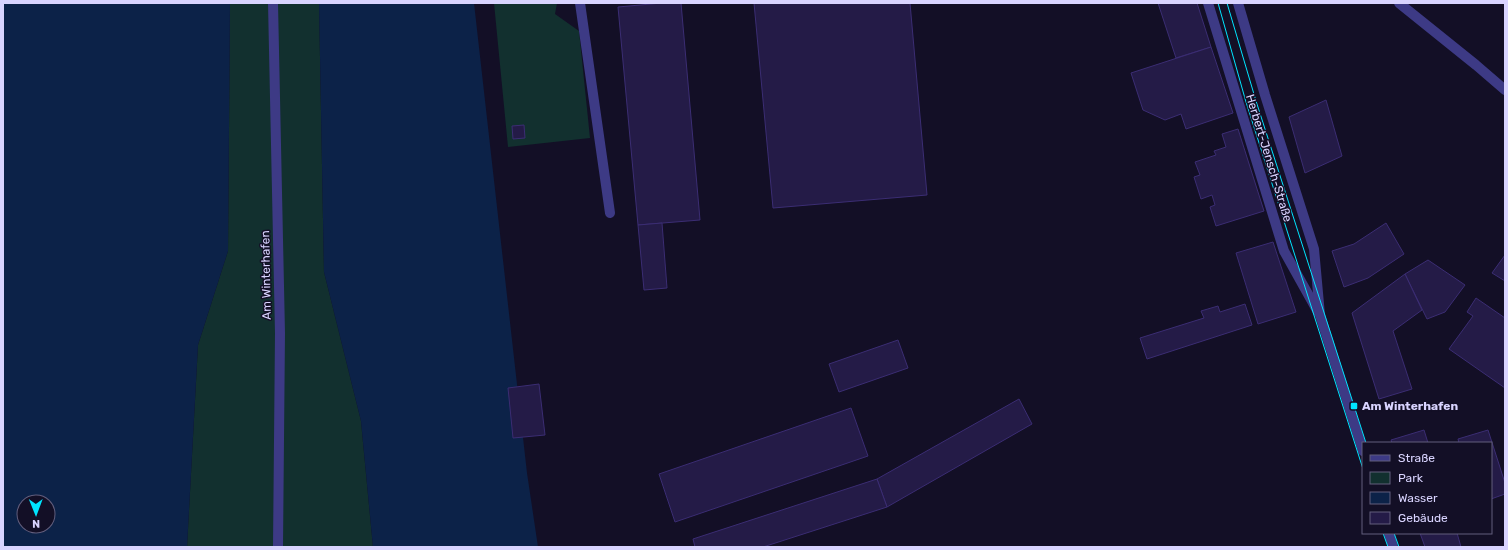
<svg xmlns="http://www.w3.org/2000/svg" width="1508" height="550" font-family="Rubik,sans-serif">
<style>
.green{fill:#12302f}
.water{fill:#0c2248;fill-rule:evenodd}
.building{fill:#241b47;stroke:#3b2d73}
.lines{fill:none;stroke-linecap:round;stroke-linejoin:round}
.service{stroke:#3d3a85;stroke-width:10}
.minor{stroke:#3d3a85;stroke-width:10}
.tertiary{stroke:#3d3a85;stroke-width:10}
.tram{stroke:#00e5ff;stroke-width:1}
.poi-dot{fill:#00e5ff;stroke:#130f26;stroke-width:1.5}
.labels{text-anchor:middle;stroke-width:3;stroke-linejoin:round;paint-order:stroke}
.street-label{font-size:12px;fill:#d9d4ff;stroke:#130f26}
.poi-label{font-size:12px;font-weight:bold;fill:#d9d4ff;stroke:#130f26;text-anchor:start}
</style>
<rect width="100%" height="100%" fill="#130f26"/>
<g class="green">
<polygon points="230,3 319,3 324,272 361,421 373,547 187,547 198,345 228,251"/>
<polygon points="494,3 557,3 555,14 579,31 590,138 508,147"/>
</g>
<g class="water">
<path d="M 3,3 L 230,3 L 228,251 L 198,345 L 187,547 L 3,547 ZM 24,502 L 48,502 L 48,526 L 24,526 Z"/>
<polygon points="319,3 474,3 527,473 538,547 373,547 361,421 324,272"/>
</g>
<g class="building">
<polygon points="662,3 681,3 700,220 638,225 618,7"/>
<polygon points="754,3 910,3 927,195 773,208"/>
<polygon points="1158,3 1197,3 1211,47 1176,58"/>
<polygon points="1211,47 1233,113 1186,129 1181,114 1165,120 1143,110 1131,73"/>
<polygon points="1326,100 1342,156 1305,173 1289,117"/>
<polygon points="524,125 525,138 513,139 512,126"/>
<polygon points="1238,129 1264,211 1216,226 1210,207 1215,205 1212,195 1201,199 1194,177 1200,175 1195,162 1216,155 1214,151 1226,147 1222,134"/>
<polygon points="662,223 667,288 644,290 638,225"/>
<polygon points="1386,223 1404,254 1368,278 1344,287 1332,251 1354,244"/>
<polygon points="1273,242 1296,312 1258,324 1236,253"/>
<polygon points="1505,255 1505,281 1492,273"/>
<polygon points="1428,260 1465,285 1445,312 1427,319 1405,274"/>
<polygon points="1405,274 1422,310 1393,331 1412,389 1379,399 1352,313"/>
<polygon points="1476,298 1505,318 1505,388 1449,349 1473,316 1467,312"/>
<polygon points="1245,304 1252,325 1147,359 1140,338 1204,318 1201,311 1218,306 1220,312"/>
<polygon points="898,340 908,368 839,392 829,364"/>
<polygon points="539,384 545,435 513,438 508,388"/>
<polygon points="1019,399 1032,424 887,507 877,479"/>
<polygon points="851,408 868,456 675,522 659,474"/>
<polygon points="1424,430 1428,443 1392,443 1391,440"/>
<polygon points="1488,430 1505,483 1505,494 1491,499 1491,443 1459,443 1458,439"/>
<polygon points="877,479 887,507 763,547 695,547 693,539"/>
<polygon points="1420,533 1457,533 1461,547 1425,547"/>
</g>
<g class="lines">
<polyline class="service" points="580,3 610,213"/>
<g class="minor">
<polyline points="273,3 280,333 278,547"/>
<polyline points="1208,3 1284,251 1318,312"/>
<polyline points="1238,3 1265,95 1314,249 1320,315 1363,451"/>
<polyline points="1389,533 1393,547"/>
</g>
<polyline class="tertiary" points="1399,3 1476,65 1505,90"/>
<g class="tram">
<polyline points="1218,3 1246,102 1363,469"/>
<polyline points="1227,3 1256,101 1366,443"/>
<polyline points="1383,533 1388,547"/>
<polyline points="1394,533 1399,547"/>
</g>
</g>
<rect class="poi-dot" x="1350" y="402" width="8" height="8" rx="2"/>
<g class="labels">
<g class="street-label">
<text transform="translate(1269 158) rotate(73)" y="4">Herbert-Jensch-Straße</text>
<text transform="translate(266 275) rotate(-91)" y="4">Am Winterhafen</text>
</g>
<g class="poi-label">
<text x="1362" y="410">Am Winterhafen</text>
</g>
</g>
<rect width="1508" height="550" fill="none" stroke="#d9d4ff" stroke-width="8"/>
<rect x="1362" y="442" width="130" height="92" fill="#130f26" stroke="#625e7d"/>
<rect x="1370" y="455" width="20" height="6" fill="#3d3a85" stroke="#625e7d"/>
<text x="1398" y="462" font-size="12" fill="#d9d4ff">Straße</text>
<rect x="1370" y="472" width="20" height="12" fill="#12302f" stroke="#625e7d"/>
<text x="1398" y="482" font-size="12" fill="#d9d4ff">Park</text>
<rect x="1370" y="492" width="20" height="12" fill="#0c2248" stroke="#625e7d"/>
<text x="1398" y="502" font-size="12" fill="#d9d4ff">Wasser</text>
<rect x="1370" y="512" width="20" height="12" fill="#241b47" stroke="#625e7d"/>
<text x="1398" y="522" font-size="12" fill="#d9d4ff">Gebäude</text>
<g transform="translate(36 514) rotate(179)"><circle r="19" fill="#130f26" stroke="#625e7d"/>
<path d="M0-3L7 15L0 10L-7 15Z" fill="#00e5ff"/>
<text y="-6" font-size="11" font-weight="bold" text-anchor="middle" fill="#d9d4ff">N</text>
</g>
</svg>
